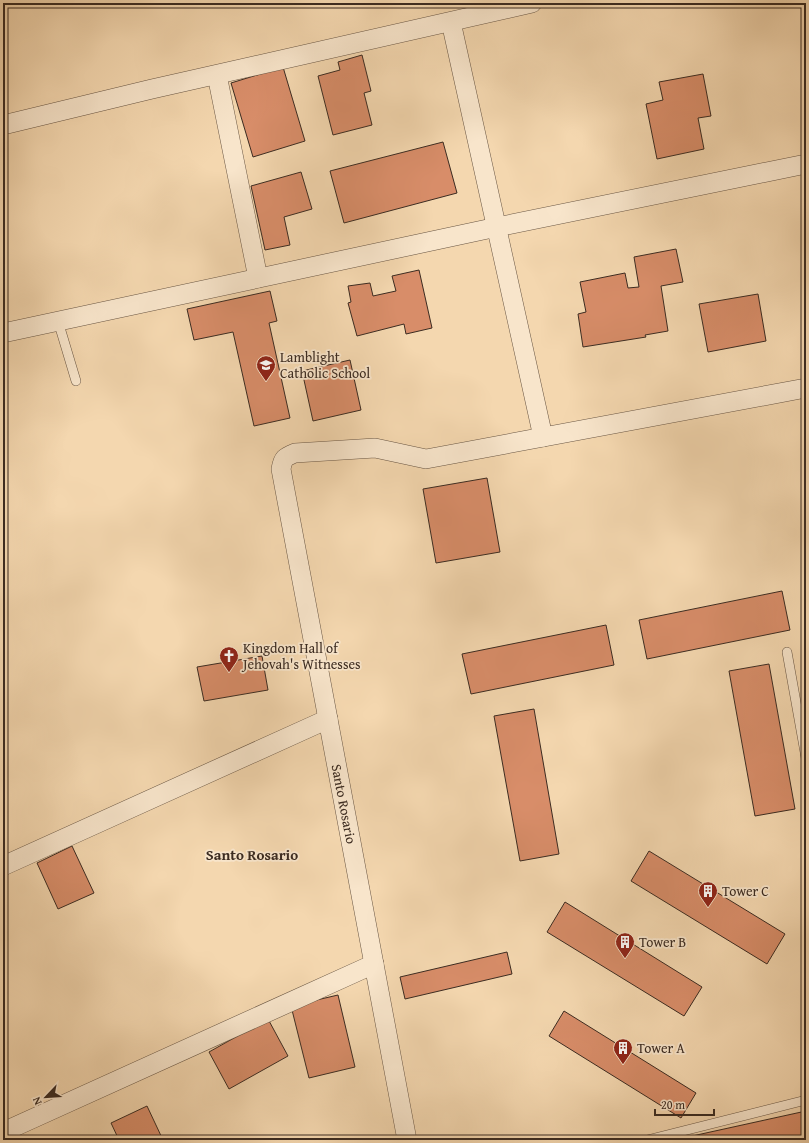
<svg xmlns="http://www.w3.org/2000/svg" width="809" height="1143" font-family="'Gentium Book Plus',serif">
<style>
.building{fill:#d88d69;stroke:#3b2b21}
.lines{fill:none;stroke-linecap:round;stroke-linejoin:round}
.service-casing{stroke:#695644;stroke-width:10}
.minor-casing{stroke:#695644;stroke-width:20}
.service{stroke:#f8e5cb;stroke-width:9}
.minor{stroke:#f8e5cb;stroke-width:19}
.labels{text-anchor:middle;stroke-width:3.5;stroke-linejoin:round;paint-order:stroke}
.poi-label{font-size:14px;fill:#3b2b21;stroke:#f8e5cb;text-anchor:start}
.street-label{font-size:14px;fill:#3b2b21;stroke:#f8e5cb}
.neighbourhood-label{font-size:15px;font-weight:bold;fill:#3b2b21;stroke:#f8e5cb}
</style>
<rect width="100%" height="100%" fill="#f4d7af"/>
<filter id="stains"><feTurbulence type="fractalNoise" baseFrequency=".005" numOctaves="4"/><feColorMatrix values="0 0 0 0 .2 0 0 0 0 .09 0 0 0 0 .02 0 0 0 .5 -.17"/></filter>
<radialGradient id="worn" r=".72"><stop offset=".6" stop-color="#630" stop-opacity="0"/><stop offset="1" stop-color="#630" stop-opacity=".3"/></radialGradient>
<g class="building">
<polygon points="362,55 371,91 364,93 372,125 333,135 318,76 340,70 338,62"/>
<polygon points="283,67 305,141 253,157 231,83"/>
<polygon points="703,74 711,116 698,118 704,149 657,159 646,104 663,100 659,82"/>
<polygon points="443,142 457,193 344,223 330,171"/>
<polygon points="301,172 312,209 284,217 290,245 265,250 251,186"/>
<polygon points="676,249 683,282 661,286 668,331 645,335 646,337 583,347 578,314 586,312 580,282 625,273 628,288 639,287 634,257"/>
<polygon points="419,270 432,328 406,334 404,324 357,336 348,303 351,302 348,286 370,283 373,296 396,291 392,276"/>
<polygon points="270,291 277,321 269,323 290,418 254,426 233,332 194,340 187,309"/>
<polygon points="758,294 766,341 708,352 699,304"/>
<polygon points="350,360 361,410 313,421 302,371"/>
<polygon points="487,478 500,552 436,563 423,489"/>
<polygon points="782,591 790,630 647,659 639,620"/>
<polygon points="606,625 614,665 471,694 462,654"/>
<polygon points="262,656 268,690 204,701 197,667"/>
<polygon points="769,664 795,809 755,816 729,671"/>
<polygon points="534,709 559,854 520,861 494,716"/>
<polygon points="72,846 94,893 58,909 37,863"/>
<polygon points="649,851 785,934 767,964 631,881"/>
<polygon points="565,902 702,987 684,1016 547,932"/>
<polygon points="507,952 512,974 405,999 400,977"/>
<polygon points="338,995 355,1067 309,1078 291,1006"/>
<polygon points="564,1011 696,1093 681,1118 549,1036"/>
<polygon points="268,1019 288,1056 229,1089 209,1052"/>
<polygon points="147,1106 163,1140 119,1140 111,1123"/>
<polygon points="806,1111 806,1140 674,1140"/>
</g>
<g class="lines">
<defs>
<g id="service">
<polyline points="58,321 76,381"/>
<polyline points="787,652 806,758"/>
<polyline points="647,1140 806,1100"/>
</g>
<g id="minor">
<polyline points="451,22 543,437"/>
<polyline points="217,75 258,278"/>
<polyline points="3,125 152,89 532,3"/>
<polyline points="3,333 497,227 806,164"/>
<polyline points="3,866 328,719"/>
<polyline points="3,1132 374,964"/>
<path d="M 407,1140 L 281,469 C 283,458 285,457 295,453 L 375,448 L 426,459 L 806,388"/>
</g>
</defs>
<use href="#service" class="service-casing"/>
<use href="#minor" class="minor-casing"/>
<use href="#service" class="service"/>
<use href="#minor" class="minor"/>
</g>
<defs>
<symbol id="school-pin" viewBox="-11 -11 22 30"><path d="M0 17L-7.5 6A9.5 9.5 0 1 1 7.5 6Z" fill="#8f2418" stroke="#f8e5cb"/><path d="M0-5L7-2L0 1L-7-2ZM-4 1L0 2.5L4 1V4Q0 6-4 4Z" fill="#fff"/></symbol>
<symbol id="church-pin" viewBox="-11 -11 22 30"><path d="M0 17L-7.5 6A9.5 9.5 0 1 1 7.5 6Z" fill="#8f2418" stroke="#f8e5cb"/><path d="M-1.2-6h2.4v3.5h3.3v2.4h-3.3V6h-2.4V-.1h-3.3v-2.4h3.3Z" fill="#fff"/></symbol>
<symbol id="building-pin" viewBox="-11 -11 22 30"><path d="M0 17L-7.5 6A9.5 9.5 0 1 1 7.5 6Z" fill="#8f2418" stroke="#f8e5cb"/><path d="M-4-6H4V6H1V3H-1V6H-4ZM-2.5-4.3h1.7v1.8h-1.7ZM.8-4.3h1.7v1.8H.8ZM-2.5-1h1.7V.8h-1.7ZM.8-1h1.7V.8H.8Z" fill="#fff"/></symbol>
</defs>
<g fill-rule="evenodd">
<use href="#school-pin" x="255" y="354" width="22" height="30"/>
<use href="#church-pin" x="218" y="645" width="22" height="30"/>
<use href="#building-pin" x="697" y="880" width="22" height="30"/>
<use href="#building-pin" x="614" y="931" width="22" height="30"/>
<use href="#building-pin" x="612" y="1037" width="22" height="30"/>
</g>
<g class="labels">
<g class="poi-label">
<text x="280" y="362">Lamblight<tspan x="280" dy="16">Catholic School</tspan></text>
<text x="243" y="653">Kingdom Hall of<tspan x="243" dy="16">Jehovah's Witnesses</tspan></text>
<text x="722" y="896">Tower C</text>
<text x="639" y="947">Tower B</text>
<text x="637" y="1053">Tower A</text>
</g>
<g class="street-label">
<text transform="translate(344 804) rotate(79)" y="5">Santo Rosario</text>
</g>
<g class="neighbourhood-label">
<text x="252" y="860">Santo Rosario</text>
</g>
</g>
<rect width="809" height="1143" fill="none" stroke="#f4d7af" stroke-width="16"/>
<rect x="4" y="4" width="801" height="1135" fill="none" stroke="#3b2b21" stroke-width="2"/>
<rect x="8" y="8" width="793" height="1127" fill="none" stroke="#3b2b21"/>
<g transform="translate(46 1097) rotate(245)" stroke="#f8e5cb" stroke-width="3" paint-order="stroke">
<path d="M0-3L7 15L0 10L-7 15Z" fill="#3b2b21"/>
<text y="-6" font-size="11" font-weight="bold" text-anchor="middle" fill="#3b2b21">N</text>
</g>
<path d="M655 1109v6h59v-6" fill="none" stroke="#3b2b21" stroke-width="2"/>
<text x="661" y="1109" font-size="12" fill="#3b2b21" stroke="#f8e5cb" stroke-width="3" paint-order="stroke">20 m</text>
<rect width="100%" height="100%" filter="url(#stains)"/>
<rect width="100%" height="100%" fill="url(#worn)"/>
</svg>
